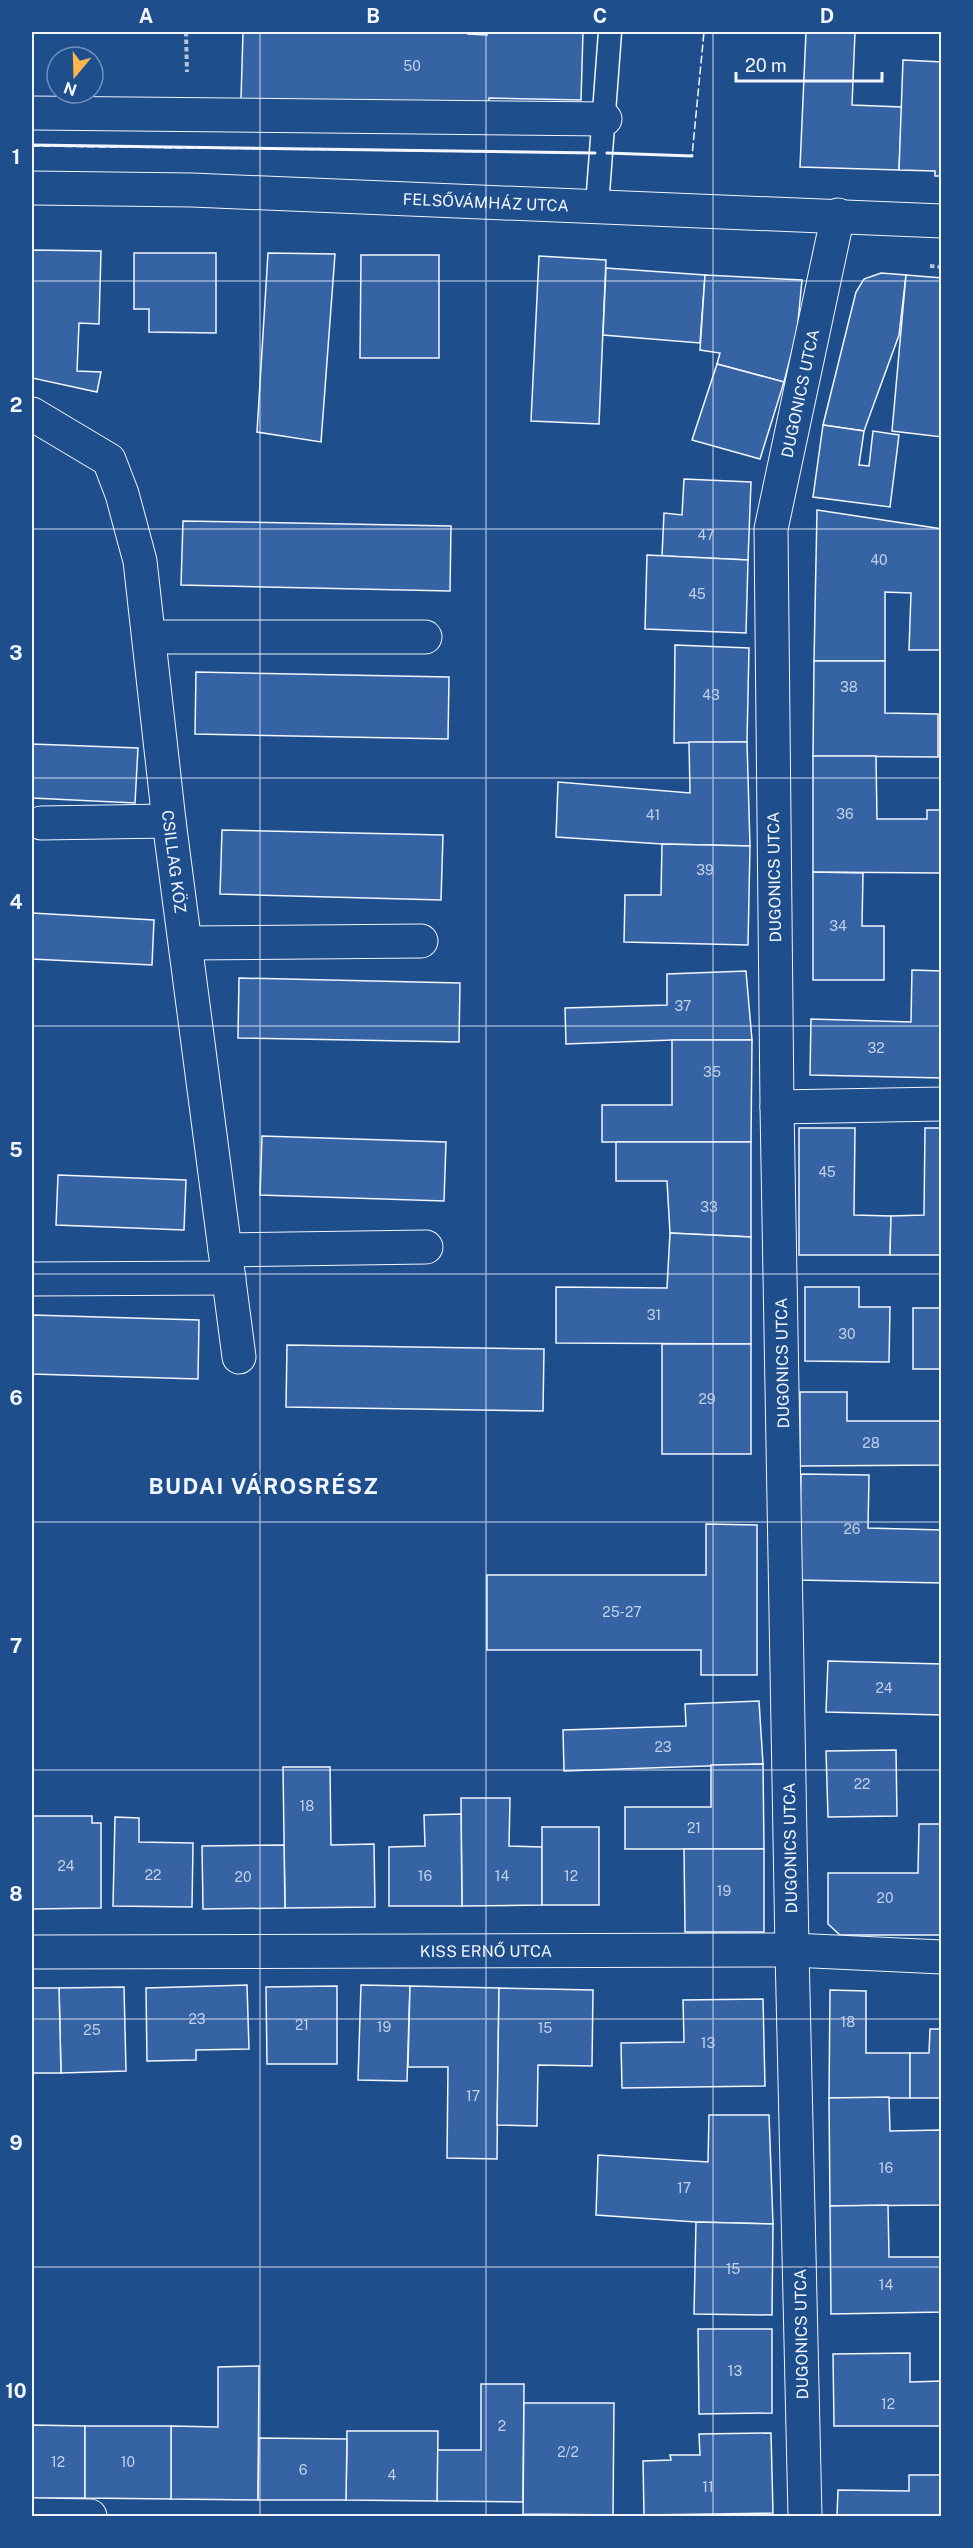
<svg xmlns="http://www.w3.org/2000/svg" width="973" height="2548" font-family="'Public Sans',sans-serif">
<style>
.building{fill:#3563a3;stroke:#f2f6ff;stroke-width:1.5}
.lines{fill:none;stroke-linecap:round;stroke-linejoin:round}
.service-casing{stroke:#f2f6ff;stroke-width:25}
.pedestrian-casing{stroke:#f2f6ff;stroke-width:35}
.minor-casing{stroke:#f2f6ff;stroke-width:35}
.tertiary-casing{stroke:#f2f6ff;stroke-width:35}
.path{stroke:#b3c4dc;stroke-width:4;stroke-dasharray:4.5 3;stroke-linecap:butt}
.service{stroke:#1f4e8c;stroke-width:22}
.pedestrian{stroke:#1f4e8c;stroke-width:33}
.minor{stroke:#1f4e8c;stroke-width:33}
.tertiary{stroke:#1f4e8c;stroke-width:33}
.fence{stroke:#f2f6ff;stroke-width:1.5;stroke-dasharray:8 3;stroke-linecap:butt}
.wall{stroke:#f2f6ff;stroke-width:3}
.grid{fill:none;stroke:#f2f6ff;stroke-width:1.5;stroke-opacity:0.55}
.labels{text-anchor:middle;stroke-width:4.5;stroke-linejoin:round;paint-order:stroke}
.number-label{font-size:14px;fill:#c3d1e8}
.street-label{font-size:16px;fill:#f2f6ff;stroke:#1f4e8c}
.district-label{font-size:22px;font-weight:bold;letter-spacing:1.5px;fill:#f2f6ff;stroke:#1f4e8c}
.neatline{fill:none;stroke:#f2f6ff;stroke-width:2}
.grid-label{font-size:20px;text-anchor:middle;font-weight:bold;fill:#f2f6ff}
</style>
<rect width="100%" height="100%" fill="#1f4e8c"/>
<g class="building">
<polygon points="243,32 468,32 468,34 487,35 487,32 583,32 581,100 489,98 489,106 241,99"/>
<polygon points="806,32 855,32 852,105 902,107 899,170 800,167"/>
<polygon points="903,60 942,62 942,176 935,176 935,171 899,170"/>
<polygon points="32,250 101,251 99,324 79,323 77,371 101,372 97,392 32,378"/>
<polygon points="134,253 216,253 216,333 149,332 149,309 134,309"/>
<polygon points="268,253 335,254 321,442 257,432"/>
<polygon points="361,255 439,255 439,358 360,358"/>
<polygon points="539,256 606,260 599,424 531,421"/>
<polygon points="606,268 705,275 700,343 603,335"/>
<polygon points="881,273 906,275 899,335 864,431 823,425 856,292 864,279"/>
<polygon points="705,275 802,280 797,332 784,382 717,364 720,353 700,350"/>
<polygon points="906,275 942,278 942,437 892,431"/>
<polygon points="717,364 784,382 760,459 692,440"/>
<polygon points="823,425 864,431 859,465 869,466 873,431 899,435 890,507 813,497"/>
<polygon points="684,479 751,482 748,560 662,556 664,513 682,515"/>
<polygon points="817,510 942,529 942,650 909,650 911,593 885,592 885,661 814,661"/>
<polygon points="183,521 451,526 450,591 181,585"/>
<polygon points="647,555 748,560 746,633 645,629"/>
<polygon points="675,645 749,648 747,742 674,743"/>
<polygon points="814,661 885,661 885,713 938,714 938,757 813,756"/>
<polygon points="196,672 449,677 448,739 195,734"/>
<polygon points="689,742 747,742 750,846 662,844 556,837 558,782 690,793"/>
<polygon points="32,744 138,748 135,803 32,798"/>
<polygon points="813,756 876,756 877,819 927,819 927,810 942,810 942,873 813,872"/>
<polygon points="222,830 443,835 441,900 220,894"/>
<polygon points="662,844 750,846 748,945 624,942 625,895 661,895"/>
<polygon points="813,872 863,873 862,926 884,926 884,980 813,980"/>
<polygon points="32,913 154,920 152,965 32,959"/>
<polygon points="912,970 942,971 942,1078 810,1075 811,1019 911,1022"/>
<polygon points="746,971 752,1040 672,1040 566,1044 565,1008 667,1005 667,974"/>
<polygon points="239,978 460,983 459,1042 238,1038"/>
<polygon points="672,1040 752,1040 751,1142 602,1142 602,1105 672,1105"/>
<polygon points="799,1128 855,1128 854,1215 891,1216 890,1255 799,1255"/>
<polygon points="925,1128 942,1128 942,1255 890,1255 891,1216 924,1215"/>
<polygon points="262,1136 446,1142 444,1201 260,1195"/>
<polygon points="616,1142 751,1142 751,1237 670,1233 667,1181 616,1181"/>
<polygon points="58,1175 186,1180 184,1230 56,1225"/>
<polygon points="670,1233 751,1237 751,1344 556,1343 556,1287 667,1288"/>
<polygon points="805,1287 859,1287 859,1307 890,1307 889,1362 805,1361"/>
<rect x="913" y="1308" width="29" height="61"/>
<polygon points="32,1315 199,1320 198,1379 32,1374"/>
<rect x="662" y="1344" width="89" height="110"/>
<polygon points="287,1345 544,1349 543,1411 286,1407"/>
<polygon points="800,1392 847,1392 847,1421 942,1421 942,1465 800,1466"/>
<polygon points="801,1474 869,1475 868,1528 942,1530 942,1583 799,1580"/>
<polygon points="706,1524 757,1525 757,1675 701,1675 701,1650 487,1650 487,1575 706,1575"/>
<polygon points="828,1661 942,1664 942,1715 826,1712"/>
<polygon points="759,1701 763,1764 564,1771 563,1730 686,1726 685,1704"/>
<polygon points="896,1750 897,1816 828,1817 826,1751"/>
<polygon points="763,1764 764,1849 625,1849 625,1807 711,1807 711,1765"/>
<polygon points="283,1767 330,1767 331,1845 374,1844 375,1907 285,1908"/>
<polygon points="461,1798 510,1798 509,1846 542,1847 542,1905 462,1906"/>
<polygon points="461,1814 462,1906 389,1906 389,1847 425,1846 424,1815"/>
<polygon points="32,1816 92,1816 92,1823 101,1823 101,1908 32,1909"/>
<polygon points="115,1817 139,1818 139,1842 193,1843 192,1907 113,1906"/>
<polygon points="919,1824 942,1824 942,1935 840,1935 828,1924 828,1873 918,1873"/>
<rect x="542" y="1827" width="57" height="78"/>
<polygon points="284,1845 285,1908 203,1909 202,1846"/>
<polygon points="684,1849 764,1849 764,1932 685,1932"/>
<polygon points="247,1985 249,2049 196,2050 196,2060 147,2061 146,1988"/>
<polygon points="361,1985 410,1986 407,2081 358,2080"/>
<polygon points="337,1986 337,2064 267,2064 266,1987"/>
<polygon points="410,1986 499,1988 497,2159 447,2158 448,2067 408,2067"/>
<polygon points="124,1987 126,2071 61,2073 59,1988"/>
<polygon points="32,1988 59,1988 61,2073 32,2073"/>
<polygon points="499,1988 593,1990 592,2066 538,2065 537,2126 497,2125"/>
<polygon points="830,1990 866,1991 866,2053 910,2053 910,2098 829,2098"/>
<polygon points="763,1999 765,2086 622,2088 621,2043 684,2042 683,2000"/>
<polygon points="930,2029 942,2029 942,2098 910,2098 910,2053 929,2053"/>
<polygon points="889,2097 890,2131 942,2130 942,2205 830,2206 829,2098"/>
<polygon points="709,2115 769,2115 773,2224 696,2222 596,2215 598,2155 708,2162"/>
<polygon points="888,2205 889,2257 942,2257 942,2312 831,2314 830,2206"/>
<polygon points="696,2222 773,2224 772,2315 694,2314"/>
<polygon points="698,2329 772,2329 772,2413 699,2414"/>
<polygon points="910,2353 910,2382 942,2381 942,2426 834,2426 833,2354"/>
<polygon points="259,2366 258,2500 171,2499 171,2426 218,2427 218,2367"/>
<polygon points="481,2384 524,2384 523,2502 437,2501 437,2450 481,2450"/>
<polygon points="524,2403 614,2403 613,2515 523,2514"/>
<polygon points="32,2425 85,2426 85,2498 32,2498"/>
<polygon points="85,2426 171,2426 171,2499 85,2498"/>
<polygon points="347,2431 438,2431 437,2501 346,2500"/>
<polygon points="771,2433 773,2513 644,2515 643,2461 671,2460 670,2455 700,2455 699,2434"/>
<polygon points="259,2438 347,2439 346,2500 258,2500"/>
<polygon points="909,2475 942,2475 942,2516 837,2516 838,2490 909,2491"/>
</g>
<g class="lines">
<defs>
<polyline id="service" points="597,206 610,32"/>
<polyline id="pedestrian" points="32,113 605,119"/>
<g id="minor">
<path id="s1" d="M 32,414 L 109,460 L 122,494 L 140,561 L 169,821 L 239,1357"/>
<polyline points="149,637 425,637"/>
<polyline points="41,823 169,821"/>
<polyline points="186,943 421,941"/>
<polyline points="777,1107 942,1104"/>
<polyline points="225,1250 426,1247"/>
<polyline points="32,1279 229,1278"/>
<path id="s2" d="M 32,1952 L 792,1950 L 942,1957"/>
<polyline points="32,2515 90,2516"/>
<path id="s3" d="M 805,2516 L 792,1950 L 777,1107 L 771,529 L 838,215"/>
</g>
<g id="tertiary">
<path id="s4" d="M 32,188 L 192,190 L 942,221"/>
</g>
</defs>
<use href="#service" class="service-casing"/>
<use href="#pedestrian" class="pedestrian-casing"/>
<use href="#minor" class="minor-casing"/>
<use href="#tertiary" class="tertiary-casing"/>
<g class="path">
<polyline points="186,32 187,72"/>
<polyline points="930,266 942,267"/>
</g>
<use href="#service" class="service"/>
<use href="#pedestrian" class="pedestrian"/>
<use href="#minor" class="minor"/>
<use href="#tertiary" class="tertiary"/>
<g class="fence">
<polyline points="32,146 594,153"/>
<polyline points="609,153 692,156 704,32"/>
</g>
<g class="wall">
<polyline points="32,145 595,153"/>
<polyline points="607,153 692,156"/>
</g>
</g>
<path class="grid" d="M 260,32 L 260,2516M 486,32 L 486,2516M 713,32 L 713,2516M 32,281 L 942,281M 32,529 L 942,529M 32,778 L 942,778M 32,1026 L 942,1026M 32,1274 L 942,1274M 32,1522 L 942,1522M 32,1770 L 942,1770M 32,2019 L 942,2019M 32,2267 L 942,2267"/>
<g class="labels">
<g class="number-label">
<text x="412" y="71">50</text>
<text x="706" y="540">47</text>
<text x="879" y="565">40</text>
<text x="697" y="599">45</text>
<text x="849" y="692">38</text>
<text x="711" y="700">43</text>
<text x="845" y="819">36</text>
<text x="653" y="820">41</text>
<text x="705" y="875">39</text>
<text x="838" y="931">34</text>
<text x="683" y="1011">37</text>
<text x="876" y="1053">32</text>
<text x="712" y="1077">35</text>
<text x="827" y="1177">45</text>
<text x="709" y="1212">33</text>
<text x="654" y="1320">31</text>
<text x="847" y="1339">30</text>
<text x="707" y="1404">29</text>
<text x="871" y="1448">28</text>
<text x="852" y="1534">26</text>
<text x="622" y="1617">25-27</text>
<text x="884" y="1693">24</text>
<text x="663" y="1752">23</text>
<text x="862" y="1789">22</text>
<text x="307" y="1811">18</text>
<text x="694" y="1833">21</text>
<text x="66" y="1871">24</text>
<text x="153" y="1880">22</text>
<text x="425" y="1881">16</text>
<text x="502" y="1881">14</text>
<text x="571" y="1881">12</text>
<text x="243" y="1882">20</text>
<text x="724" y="1896">19</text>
<text x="885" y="1903">20</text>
<text x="197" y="2024">23</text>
<text x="848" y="2027">18</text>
<text x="302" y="2030">21</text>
<text x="384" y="2032">19</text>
<text x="545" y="2033">15</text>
<text x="92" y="2035">25</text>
<text x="708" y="2048">13</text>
<text x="473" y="2101">17</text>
<text x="886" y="2173">16</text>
<text x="684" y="2193">17</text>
<text x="733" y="2274">15</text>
<text x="886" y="2290">14</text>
<text x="735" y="2376">13</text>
<text x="888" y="2409">12</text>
<text x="502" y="2431">2</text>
<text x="568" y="2457">2/2</text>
<text x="58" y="2467">12</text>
<text x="128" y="2467">10</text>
<text x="303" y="2475">6</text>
<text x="392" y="2480">4</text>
<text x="708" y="2492">11</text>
</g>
<g class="street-label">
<text dy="6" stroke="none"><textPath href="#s4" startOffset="454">FELSŐVÁMHÁZ UTCA</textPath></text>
<text dy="6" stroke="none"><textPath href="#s3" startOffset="2126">DUGONICS UTCA</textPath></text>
<text dy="6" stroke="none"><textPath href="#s1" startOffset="498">CSILLAG KÖZ</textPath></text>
<text transform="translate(774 877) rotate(-91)" y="6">DUGONICS UTCA</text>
<text transform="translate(782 1363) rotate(-91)" y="6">DUGONICS UTCA</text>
<text transform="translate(790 1848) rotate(-91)" y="6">DUGONICS UTCA</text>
<text dy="6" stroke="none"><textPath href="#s2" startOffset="454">KISS ERNŐ UTCA</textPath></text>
<text transform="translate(801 2334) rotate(-91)" y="6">DUGONICS UTCA</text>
</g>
<g class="district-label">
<text x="264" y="1494">BUDAI VÁROSRÉSZ</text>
</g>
</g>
<rect width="973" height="2548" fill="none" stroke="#1f4e8c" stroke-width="66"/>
<g transform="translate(75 75) rotate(199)"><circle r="28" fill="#1f4e8c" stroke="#7391ba" stroke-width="1.5"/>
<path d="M0-4.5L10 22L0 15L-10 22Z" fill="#ffb74d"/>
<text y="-9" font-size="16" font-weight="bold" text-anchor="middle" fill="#f2f6ff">N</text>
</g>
<path d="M736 72v9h146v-9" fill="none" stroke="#f2f6ff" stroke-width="3"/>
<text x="745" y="72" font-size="18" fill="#f2f6ff" stroke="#1f4e8c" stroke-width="4.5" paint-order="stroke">20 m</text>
<rect x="33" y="33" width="907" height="2482" class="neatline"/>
<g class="grid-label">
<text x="146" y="23">A</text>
<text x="373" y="23">B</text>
<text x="600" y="23">C</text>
<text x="827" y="23">D</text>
<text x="16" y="164">1</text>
<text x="16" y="412">2</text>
<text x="16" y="660">3</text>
<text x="16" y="909">4</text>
<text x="16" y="1157">5</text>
<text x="16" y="1405">6</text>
<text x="16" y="1653">7</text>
<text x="16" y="1901">8</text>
<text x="16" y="2150">9</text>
<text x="16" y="2398">10</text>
</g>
</svg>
